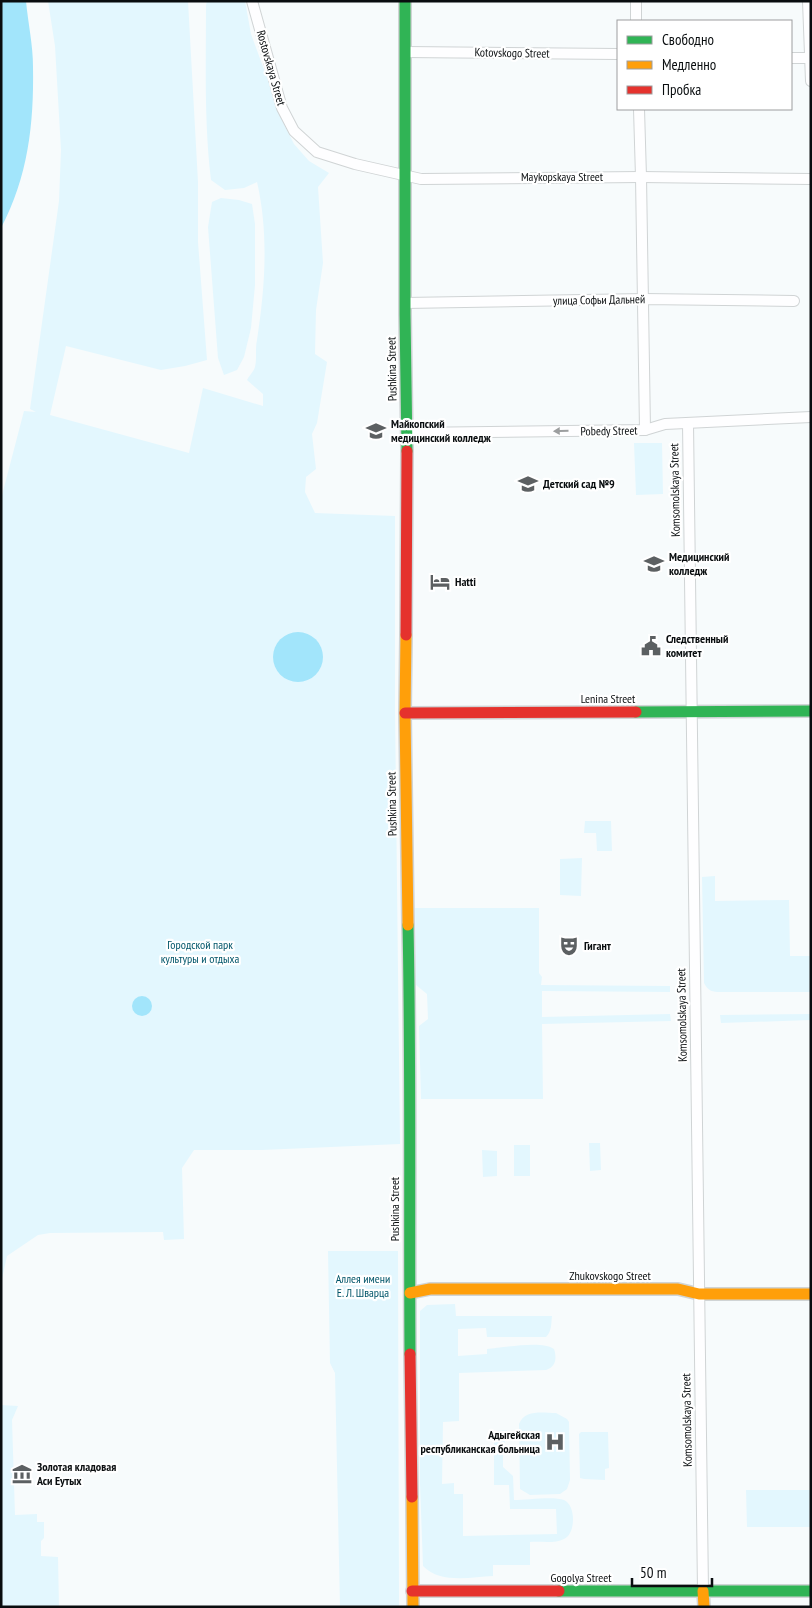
<svg xmlns="http://www.w3.org/2000/svg" width="812" height="1608" font-family="'PT Sans Narrow',sans-serif">
<style>
.green{fill:#e3f7fe}
.water{fill:#a2e5fb}
.lines{fill:none;stroke-linecap:round;stroke-linejoin:round}
.street-casing{stroke:#d0d4d5;stroke-width:12}
.fast-casing{stroke:#d0d4d5;stroke-width:14}
.slow-casing{stroke:#d0d4d5;stroke-width:14}
.jam-casing{stroke:#d0d4d5;stroke-width:14}
.street{stroke:#fefeff;stroke-width:10}
.fast{stroke:#30b455;stroke-width:11}
.slow{stroke:#ff9f0a;stroke-width:11}
.jam{stroke:#e5322d;stroke-width:11}
.oneway{fill:#9c9e9f}
.labels{text-anchor:middle;stroke-width:4.5;stroke-linejoin:round;paint-order:stroke}
.street-label{font-size:12px;fill:#090d0f;stroke:#fff}
.poi-label{font-size:12px;font-weight:bold;fill:#090d0f;stroke:#fff;text-anchor:start}
.park-label{font-size:12px;fill:#005569;stroke:#fff}
</style>
<rect width="100%" height="100%" fill="#f7fbfc"/>
<g class="green">
<path d="M 48,1 L 188,1 L 198,182 L 198,242 L 207,360 L 185,366 L 161,370 L 66,346 L 50,415 L 189,453 L 203,388 L 263,406 L 263,394 L 247,380 C 249,376 254,371 255,367 C 257,359 255,348 257,340 C 265,288 269,234 257,182 L 244,188 L 225,190 L 211,180 C 204,122 206,63 206,5 L 207,1 L 245,1 L 251,34 L 284,124 L 294,144 L 309,161 L 329,173 L 318,187 L 323,263 L 316,310 L 315,354 L 327,362 L 317,423 L 312,434 L 316,469 L 306,477 L 305,492 L 315,513 L 395,516 L 395,709 L 400,1144 L 262,1150 L 194,1150 L 182,1168 L 184,1239 L 164,1240 L 163,1232 L 50,1233 L 38,1235 L 7,1256 L 1,1283 L 1,499 L 24,411 L 36,412 L 30,409 L 59,201 L 61,150 L 55,46 Z"/>
<polygon points="221,198 239,200 252,204 255,224 255,285 251,328 244,357 237,370 224,375 218,358 208,227 212,202"/>
<polygon points="634,443 662,443 663,494 636,495"/>
<polygon points="585,821 611,821 612,851 597,851 596,833 584,833"/>
<polygon points="582,858 581,896 560,895 560,859"/>
<path d="M 715,876 L 715,901 L 789,900 L 790,956 L 811,956 L 811,992 L 725,992 C 715,992 709,993 704,983 L 702,877 Z"/>
<polygon points="415,908 539,908 539,973 542,977 541,985 670,986 670,992 542,991 542,1017 670,1014 671,1021 542,1024 543,1099 421,1099 419,1026 428,1019 427,994 416,985"/>
<polygon points="811,1014 811,1020 721,1023 720,1015"/>
<polygon points="589,1143 600,1143 601,1170 590,1171"/>
<rect x="514" y="1145" width="16" height="31"/>
<polygon points="482,1150 497,1151 497,1176 483,1177"/>
<polygon points="328,1251 398,1251 399,1607 340,1607 335,1373 330,1363"/>
<path d="M 455,1304 L 456,1316 L 552,1316 C 551,1324 552,1331 546,1337 L 487,1337 L 486,1328 L 458,1329 L 458,1356 L 487,1354 L 487,1349 C 502,1348 542,1340 554,1349 C 557,1358 556,1367 546,1370 L 459,1373 L 459,1421 L 443,1422 L 442,1484 L 454,1483 L 454,1494 L 463,1494 L 463,1536 L 557,1534 L 556,1509 L 510,1509 L 509,1485 L 494,1485 L 494,1431 L 507,1430 L 507,1437 L 503,1446 L 503,1467 L 513,1476 L 514,1500 C 526,1500 554,1496 564,1500 C 576,1505 576,1534 564,1539 C 555,1544 540,1541 530,1542 L 530,1565 L 493,1565 L 493,1576 C 471,1577 440,1584 423,1566 L 420,1484 L 420,1311 L 427,1305 Z"/>
<polygon points="1,1405 18,1406 12,1420 15,1515 37,1514 37,1522 44,1522 44,1538 41,1541 41,1556 58,1557 59,1607 1,1607"/>
<path d="M 556,1413 L 567,1419 L 569,1422 L 570,1480 L 567,1489 L 560,1494 L 530,1495 L 520,1489 L 519,1424 C 525,1409 543,1413 556,1413 Z"/>
<polygon points="581,1432 608,1432 609,1468 605,1469 605,1480 584,1479 580,1478 579,1434"/>
<polygon points="746,1490 811,1490 811,1527 747,1527"/>
</g>
<g class="water">
<path d="M 1,1 L 26,1 C 28,23 33,45 33,67 C 34,124 28,177 1,228 Z"/>
<circle cx="298" cy="657" r="25"/>
<circle cx="142" cy="1006" r="10"/>
</g>
<g class="lines">
<defs>
<g id="street">
<polyline points="252,1 282,108 294,131 317,152 355,164 421,179 641,177 811,179"/>
<polyline points="636,1 636,21"/>
<polyline points="808,1 811,81"/>
<polyline points="405,52 618,54"/>
<polyline points="791,58 811,58"/>
<polyline points="639,109 641,177 645,430"/>
<polyline points="405,303 644,299 794,301"/>
<polyline points="688,423 703,1591"/>
<polyline points="407,433 645,430 665,424 811,417"/>
</g>
<g id="fast">
<polyline points="405,1 405,314 407,451"/>
<polyline points="636,712 811,711"/>
<path d="M 408,925 C 411,1068 409,1211 410,1354"/>
<polyline points="559,1591 811,1591"/>
</g>
<g id="slow">
<polyline points="406,635 405,713 408,925"/>
<polyline points="410,1293 430,1289 678,1289 699,1294 811,1294"/>
<polyline points="412,1497 413,1607"/>
<polyline points="703,1591 704,1607"/>
</g>
<g id="jam">
<polyline points="406,635 407,451"/>
<polyline points="405,713 636,712"/>
<polyline points="410,1354 412,1497"/>
<polyline points="412,1591 559,1591"/>
</g>
</defs>
<use href="#street" class="street-casing"/>
<use href="#fast" class="fast-casing"/>
<use href="#slow" class="slow-casing"/>
<use href="#jam" class="jam-casing"/>
<use href="#street" class="street"/>
<use href="#fast" class="fast"/>
<use href="#slow" class="slow"/>
<use href="#jam" class="jam"/>
</g>
<defs><path id="oneway-solid" d="M-6-.8H1V-3.2L6.5 0L1 3.2V.8H-6Z" transform="scale(1.25)"/></defs>
<use class="oneway" href="#oneway-solid" transform="translate(561 431) rotate(179)"/>
<defs>
<symbol id="university-bare" viewBox="-9 -9 18 18"><path d="M0-5L7-2L0 1L-7-2ZM-4 1L0 2.5L4 1V4Q0 6-4 4Z" fill="#5c6062" stroke="#fff" stroke-width="2.5" paint-order="stroke"/></symbol>
<symbol id="school-bare" viewBox="-9 -9 18 18"><path d="M0-5L7-2L0 1L-7-2ZM-4 1L0 2.5L4 1V4Q0 6-4 4Z" fill="#5c6062" stroke="#fff" stroke-width="2.5" paint-order="stroke"/></symbol>
<symbol id="hotel-bare" viewBox="-9 -9 18 18"><path d="M-6-4.5h1.5V1H6V5H4.5V3h-9V5H-6ZM-4 0a1.8 1.8 0 1 1 3.6 0ZM.5 0V-2.5h3Q6-2.5 6 0Z" fill="#5c6062" stroke="#fff" stroke-width="2.5" paint-order="stroke"/></symbol>
<symbol id="civic-bare" viewBox="-9 -9 18 18"><path d="M-.6-6.5H3V-4.5H.6V-3L4-1V1h2V6H-6V1h2V-1L-.6-3ZM-1.2 2.5V6h2.4V2.5Z" fill="#5c6062" stroke="#fff" stroke-width="2.5" paint-order="stroke"/></symbol>
<symbol id="theatre-bare" viewBox="-9 -9 18 18"><path d="M-5-5.5Q0-4 5-5.5V0Q5 5 0 6Q-5 5-5 0ZM-3.3-2.5H-1v1.5H-3.3ZM1-2.5H3.3v1.5H1ZM-2.8 1Q0 5.5 2.8 1Z" fill="#5c6062" stroke="#fff" stroke-width="2.5" paint-order="stroke"/></symbol>
<symbol id="hospital-bare" viewBox="-9 -9 18 18"><path d="M-5-5h3v3.5h4V-5h3V5h-3V1.5h-4V5h-3Z" fill="#5c6062" stroke="#fff" stroke-width="2.5" paint-order="stroke"/></symbol>
<symbol id="museum-bare" viewBox="-9 -9 18 18"><path d="M0-6L6-3V-2H-6V-3ZM-5-1h2V3h-2ZM-1-1h2V3h-2ZM3-1h2V3H3ZM-6 4H6V6H-6Z" fill="#5c6062" stroke="#fff" stroke-width="2.5" paint-order="stroke"/></symbol>
</defs>
<g fill-rule="evenodd">
<use href="#university-bare" x="362" y="417" width="28" height="28"/>
<use href="#school-bare" x="514" y="470" width="28" height="28"/>
<use href="#university-bare" x="640" y="550" width="28" height="28"/>
<use href="#hotel-bare" x="426" y="568" width="28" height="28"/>
<use href="#civic-bare" x="637" y="632" width="28" height="28"/>
<use href="#theatre-bare" x="555" y="932" width="28" height="28"/>
<use href="#hospital-bare" x="541" y="1428" width="28" height="28"/>
<use href="#museum-bare" x="8" y="1460" width="28" height="28"/>
</g>
<g class="labels">
<g class="street-label">
<text transform="translate(512 53) rotate(1)" y="4">Kotovskogo Street</text>
<text transform="translate(271 68) rotate(74)" y="4">Rostovskaya Street</text>
<text x="562" y="181">Maykopskaya Street</text>
<text transform="translate(599 300) rotate(-1)" y="4">улица Софьи Дальней</text>
<text transform="translate(392 369) rotate(-91)" y="4">Pushkina Street</text>
<text transform="translate(609 431) rotate(-1)" y="4">Pobedy Street</text>
<text transform="translate(675 490) rotate(-91)" y="4">Komsomolskaya Street</text>
<text x="608" y="703">Lenina Street</text>
<text transform="translate(392 804) rotate(-91)" y="4">Pushkina Street</text>
<text transform="translate(682 1015) rotate(-91)" y="4">Komsomolskaya Street</text>
<text transform="translate(395 1209) rotate(-90)" y="4">Pushkina Street</text>
<text x="610" y="1280">Zhukovskogo Street</text>
<text transform="translate(687 1420) rotate(-91)" y="4">Komsomolskaya Street</text>
<text x="581" y="1582">Gogolya Street</text>
</g>
<g class="poi-label">
<text x="391" y="428">Майкопский<tspan x="391" dy="14">медицинский колледж</tspan></text>
<text x="543" y="488">Детский сад №9</text>
<text x="669" y="561">Медицинский<tspan x="669" dy="14">колледж</tspan></text>
<text x="455" y="586">Hatti</text>
<text x="666" y="643">Следственный<tspan x="666" dy="14">комитет</tspan></text>
<text x="584" y="950">Гигант</text>
<text x="540" y="1439" text-anchor="end">Адыгейская<tspan x="540" dy="14">республиканская больница</tspan></text>
<text x="37" y="1471">Золотая кладовая<tspan x="37" dy="14">Аси Еутых</tspan></text>
</g>
<g class="park-label">
<text x="200" y="949">Городской парк<tspan x="200" dy="14">культуры и отдыха</tspan></text>
<text x="363" y="1283">Аллея имени<tspan x="363" dy="14">Е. Л. Шварца</tspan></text>
</g>
</g>
<rect width="812" height="1608" fill="none" stroke="#090d0f" stroke-width="5"/>
<rect x="617" y="20" width="175" height="90" fill="#ffffff" stroke="#9d9e9f"/>
<rect x="627" y="36" width="25" height="8" fill="#30b455" stroke="#9d9e9f"/>
<text x="662" y="45" font-size="15" fill="#090d0f">Свободно</text>
<rect x="627" y="61" width="25" height="8" fill="#ff9f0a" stroke="#9d9e9f"/>
<text x="662" y="70" font-size="15" fill="#090d0f">Медленно</text>
<rect x="627" y="86" width="25" height="8" fill="#e5322d" stroke="#9d9e9f"/>
<text x="662" y="95" font-size="15" fill="#090d0f">Пробка</text>
<path d="M632 1578v8h80v-8" fill="none" stroke="#090d0f" stroke-width="2.5"/>
<text x="640" y="1578" font-size="15" fill="#090d0f" stroke="#ffffff" stroke-width="4" paint-order="stroke">50 m</text>
</svg>
